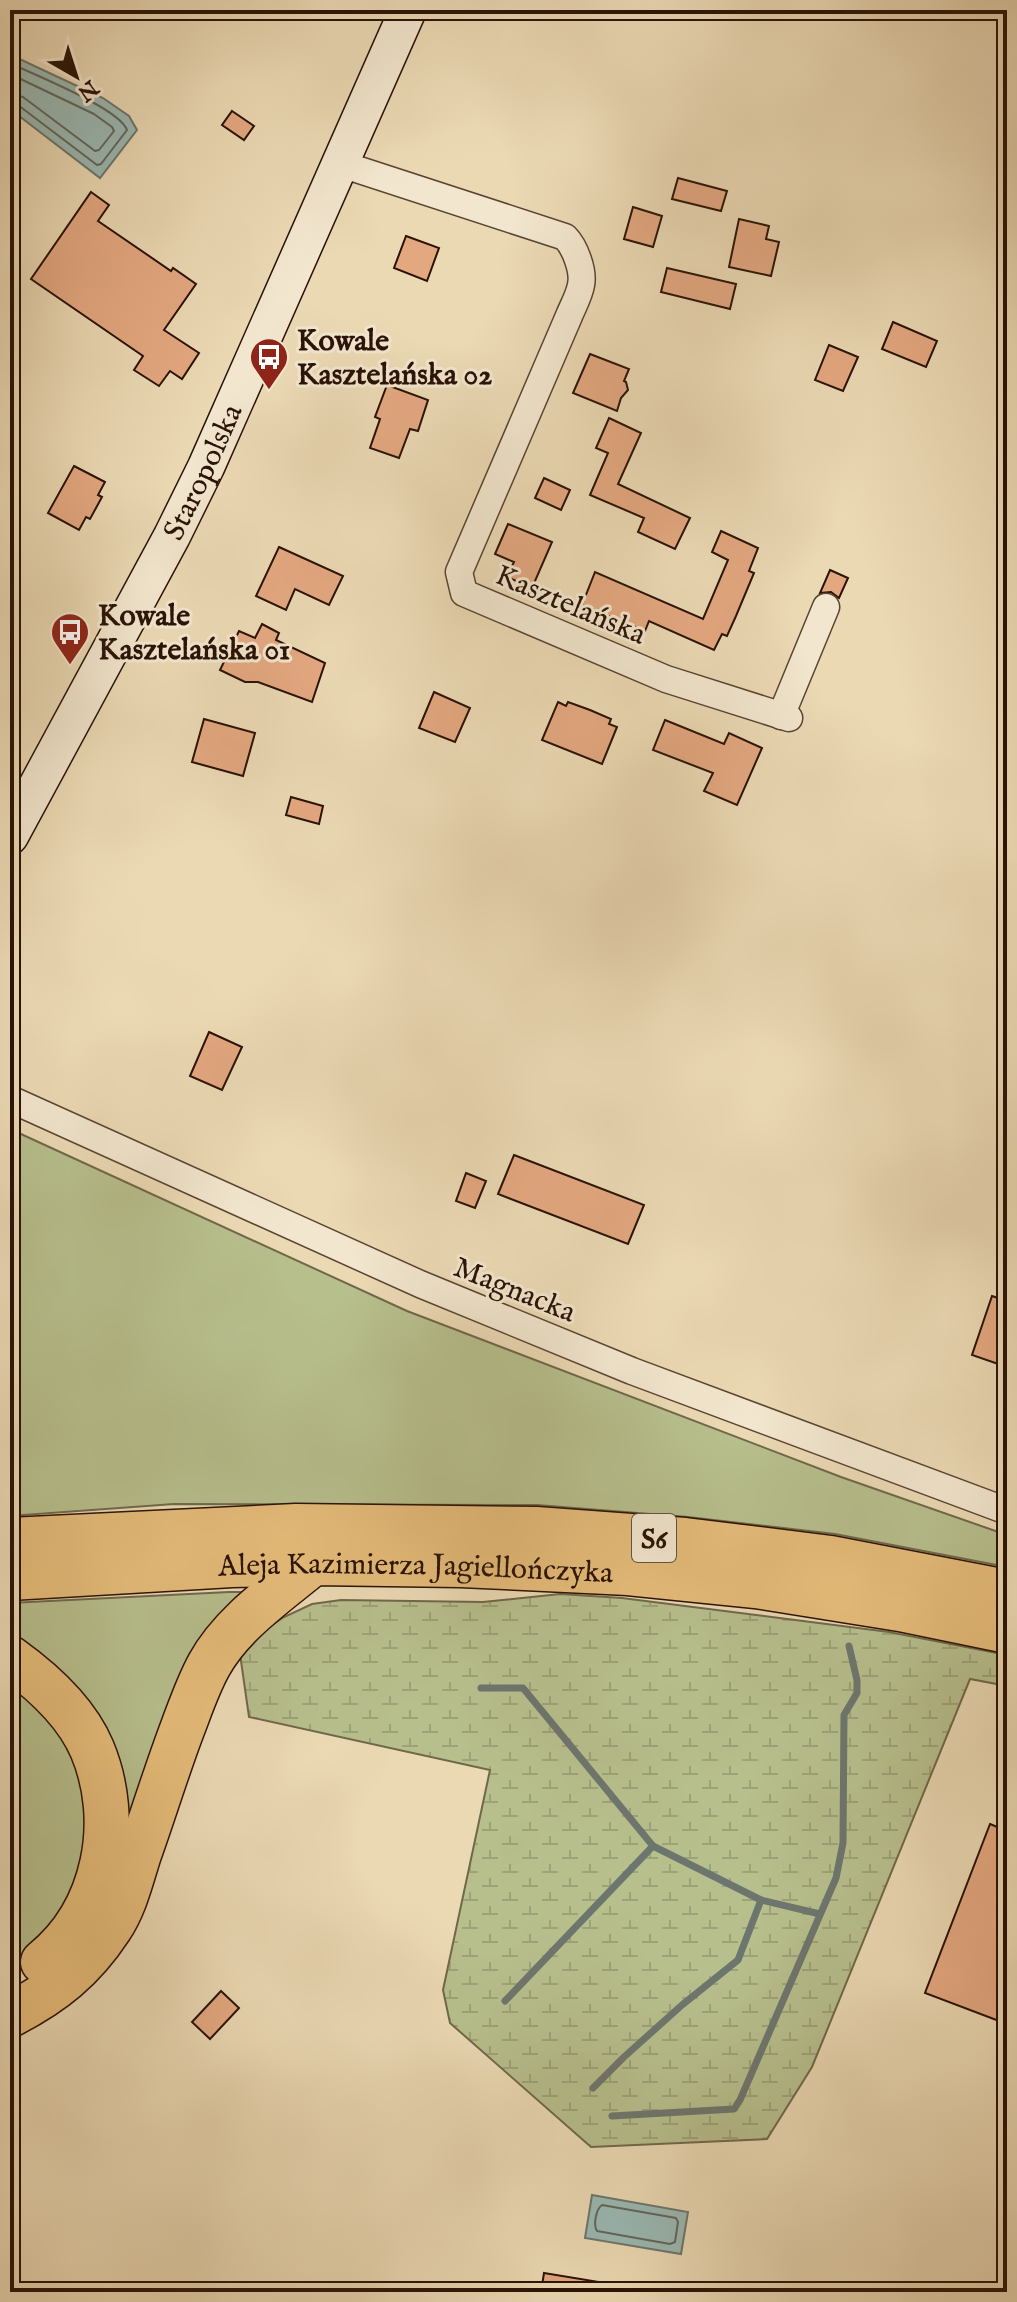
<svg xmlns="http://www.w3.org/2000/svg" width="1017" height="2302" font-family="'IM FELL English',serif">
<style>
.green{fill:#b7bf8d;stroke:#70684a;stroke-width:2}
.wetland{fill:url(#wetland-marsh);stroke:#70684a;stroke-width:2}
.water{fill:#9ab9b4;stroke:#6d766e;stroke-width:2}
.lines{fill:none;stroke-linecap:round;stroke-linejoin:round}
.shore{stroke:#62665d;stroke-width:2}
.stream{stroke:#6d766e;stroke-width:7}
.building{fill:#e4a881;stroke:#291206;stroke-width:2}
.minor-casing{stroke:#5a4432;stroke-width:29}
.secondary-casing{stroke:#291206;stroke-width:39}
.motorway-casing{stroke:#291206;stroke-width:47}
.minor{stroke:#f2e6ce;stroke-width:26}
.secondary{stroke:#f2e6ce;stroke-width:36}
.motorway{stroke:#e6bc7a;stroke-width:44}
.labels{text-anchor:middle;stroke-width:6;stroke-linejoin:round;paint-order:stroke}
.shield{fill:#f2e6ce;stroke:#655242;stroke-width:2}
.shield-label{font-size:28px;font-weight:bold;fill:#291206}
.poi-label{font-size:30px;font-weight:bold;fill:#291206;stroke:#f2e6ce;text-anchor:start}
.street-label{font-size:30px;fill:#291206;stroke:#f2e6ce}
</style>
<defs>
<pattern id="wetland-marsh" width="20" height="14" patternUnits="userSpaceOnUse" patternTransform="scale(2)"><rect width="20" height="14" fill="#b7bf8d"/><path d="M1 5h8M5 5V1M11 12h8M15 12V8" fill="none" stroke="#9da378"/></pattern>
</defs>
<rect width="100%" height="100%" fill="#ebd9b4"/>
<filter id="stains"><feTurbulence type="fractalNoise" baseFrequency=".0025" numOctaves="4"/><feColorMatrix values="0 0 0 0 .2 0 0 0 0 .09 0 0 0 0 .02 0 0 0 .5 -.17"/></filter>
<radialGradient id="worn" r=".72"><stop offset=".6" stop-color="#630" stop-opacity="0"/><stop offset="1" stop-color="#630" stop-opacity=".3"/></radialGradient>
<g class="green">
<polygon points="10,1129 407,1311 841,1477 1007,1535 1007,1567 835,1534 688,1517 537,1505 174,1504 10,1516"/>
<polygon points="229,1592 270,1592 120,1867 125,1824 10,1637 10,1603"/>
<polygon points="10,1681 55,1724 77,1761 90,1842 70,1902 25,1955 10,1964"/>
<polygon points="10,2283 111,2292 10,2292"/>
</g>
<polygon class="wetland" points="560,1594 622,1598 889,1632 1007,1655 1007,1686 970,1679 812,2067 767,2139 591,2147 450,2023 443,1990 490,1770 249,1717 240,1654 259,1634 284,1617 312,1604 341,1600 483,1602"/>
<g class="water">
<polygon points="11,55 103,98 129,116 137,130 100,178 10,109"/>
<polygon points="592,2195 688,2212 681,2254 585,2238"/>
</g>
<g class="lines">
<g class="shore">
<path d="M 10,63 C 34,75 119,108 127,130 L 101,164 L 97,165 L 18,105 L 10,104"/>
<polyline points="10,74 94,114 112,127 114,131 99,150 95,151 23,97 10,94"/>
<path d="M 602,2205 L 676,2218 L 678,2222 L 675,2242 L 670,2244 L 597,2231 C 593,2225 596,2209 602,2205 Z"/>
</g>
<g class="stream">
<polyline points="481,1688 523,1688 653,1846 761,1900 820,1914"/>
<polyline points="505,2001 653,1846"/>
<polyline points="593,2088 624,2057 682,2005 738,1960 761,1900"/>
<polyline points="612,2116 734,2109 740,2100 836,1878 843,1843 844,1715 857,1693 857,1680 849,1646"/>
</g>
</g>
<g class="building">
<polygon points="232,111 254,126 244,140 222,125"/>
<polygon points="678,178 727,191 721,211 672,199"/>
<polygon points="91,192 109,205 98,221 171,271 173,268 196,284 164,330 199,353 182,379 170,371 159,386 134,370 143,356 31,279"/>
<polygon points="633,207 662,216 653,247 624,239"/>
<polygon points="739,219 769,226 766,239 779,242 771,276 729,267"/>
<polygon points="406,236 439,248 427,281 394,268"/>
<polygon points="667,268 736,284 730,309 661,292"/>
<polygon points="893,322 937,341 926,367 882,349"/>
<polygon points="829,345 858,357 843,391 815,380"/>
<polygon points="590,354 629,369 624,381 626,382 628,390 621,398 617,411 573,393"/>
<polygon points="387,385 428,400 418,431 410,429 399,458 370,448 380,419 375,417"/>
<polygon points="609,418 641,433 618,484 690,518 675,549 638,532 644,518 590,495 608,453 596,448"/>
<polygon points="74,466 105,482 98,495 102,497 90,519 86,517 79,530 48,513"/>
<polygon points="544,478 570,490 561,510 535,498"/>
<polygon points="508,524 552,542 532,588 507,577 514,562 495,554"/>
<polygon points="721,531 758,548 749,571 754,573 736,616 727,636 722,634 714,650 649,621 645,631 582,605 595,572 703,619 728,560 712,552"/>
<polygon points="279,547 343,576 329,605 295,589 286,610 256,596"/>
<polygon points="830,570 848,578 839,598 831,592 820,593"/>
<polygon points="262,624 279,633 276,640 325,663 312,702 258,682 245,682 220,670 239,631 255,638"/>
<polygon points="434,692 470,708 455,742 419,728"/>
<polygon points="558,702 566,706 568,702 590,710 611,719 609,724 617,727 602,764 542,740"/>
<polygon points="204,719 255,733 243,776 192,762"/>
<polygon points="665,720 724,744 729,733 762,748 737,805 704,791 713,773 653,750"/>
<polygon points="291,797 323,806 319,824 286,815"/>
<polygon points="209,1032 242,1047 222,1090 190,1076"/>
<polygon points="514,1155 644,1205 628,1244 498,1194"/>
<polygon points="466,1173 486,1181 475,1208 456,1201"/>
<polygon points="992,1296 1007,1301 1007,1367 972,1355"/>
<polygon points="990,1824 1007,1831 1007,2024 925,1993"/>
<polygon points="221,1991 239,2008 210,2039 192,2022"/>
<polygon points="544,2273 599,2282 598,2292 541,2292"/>
</g>
<g class="lines">
<defs>
<g id="minor">
<path d="M 341,164 L 565,237 C 575,247 584,271 581,285 C 579,296 573,306 569,316 L 459,572 L 464,593 L 666,679 L 789,718"/>
<polyline points="781,716 826,607"/>
<polyline points="10,1099 420,1284 632,1371 1007,1511"/>
</g>
<g id="secondary">
<path id="s1" d="M 10,836 L 172,536 L 206,467 L 408,10"/>
</g>
<g id="motorway">
<polyline points="10,1540 296,1526 536,1529 685,1540 831,1558 1007,1592"/>
<path id="s2" d="M 10,1578 L 232,1565 L 313,1563 L 461,1565 L 628,1573 L 756,1586 L 900,1609 L 1007,1631"/>
<path d="M 10,1658 C 42,1681 76,1711 92,1749 C 122,1820 106,1911 43,1962"/>
<path d="M 10,2015 C 53,1993 83,1969 110,1928 C 125,1906 131,1879 139,1854 C 154,1812 167,1769 183,1727 C 191,1706 198,1685 209,1665 C 232,1623 277,1593 313,1563"/>
</g>
</defs>
<use href="#minor" class="minor-casing"/>
<use href="#secondary" class="secondary-casing"/>
<use href="#motorway" class="motorway-casing"/>
<use href="#minor" class="minor"/>
<use href="#secondary" class="secondary"/>
<use href="#motorway" class="motorway"/>
</g>
<defs>
<symbol id="bus-pin" viewBox="-11 -11 22 30"><path d="M0 17L-7.5 6A9.5 9.5 0 1 1 7.5 6Z" fill="#8f2418" stroke="#f2e6ce"/><path d="M-5-6H5V4H4V6H2V4H-2V6H-4V4H-5ZM-3.5-4V0h7V-4ZM-3.5 1.2v1.5H-2V1.2ZM2 1.2v1.5H3.5V1.2Z" fill="#fff"/></symbol>
</defs>
<g fill-rule="evenodd">
<use href="#bus-pin" x="247" y="335" width="44" height="60"/>
<use href="#bus-pin" x="48" y="610" width="44" height="60"/>
</g>
<g class="labels">
<rect class="shield" x="632" y="1514" width="44" height="48" rx="6"/>
<g class="shield-label">
<text x="654" y="1548">S6</text>
</g>
<g class="poi-label">
<text x="297" y="350">Kowale<tspan x="297" dy="34">Kasztelańska 02</tspan></text>
<text x="98" y="625">Kowale<tspan x="98" dy="34">Kasztelańska 01</tspan></text>
</g>
<g class="street-label">
<text dy="10" stroke="none"><textPath href="#s1" startOffset="412">Staropolska</textPath></text>
<text transform="translate(571 604) rotate(23)" y="10">Kasztelańska</text>
<text transform="translate(515 1289) rotate(22)" y="10">Magnacka</text>
<text dy="10" stroke="none"><textPath href="#s2" startOffset="406">Aleja Kazimierza Jagiellończyka</textPath></text>
</g>
</g>
<rect width="1017" height="2302" fill="none" stroke="#ebd9b4" stroke-width="40"/>
<rect x="12" y="12" width="993" height="2278" fill="none" stroke="#291206" stroke-width="4"/>
<rect x="20" y="20" width="977" height="2262" fill="none" stroke="#291206" stroke-width="2"/>
<g transform="translate(76 76) rotate(141)" stroke="#f2e6ce" stroke-width="6" paint-order="stroke">
<path d="M0-6L14 30L0 20L-14 30Z" fill="#291206"/>
<text y="-12" font-size="22" font-weight="bold" text-anchor="middle" fill="#291206">N</text>
</g>
<rect width="100%" height="100%" filter="url(#stains)"/>
<rect width="100%" height="100%" fill="url(#worn)"/>
</svg>
